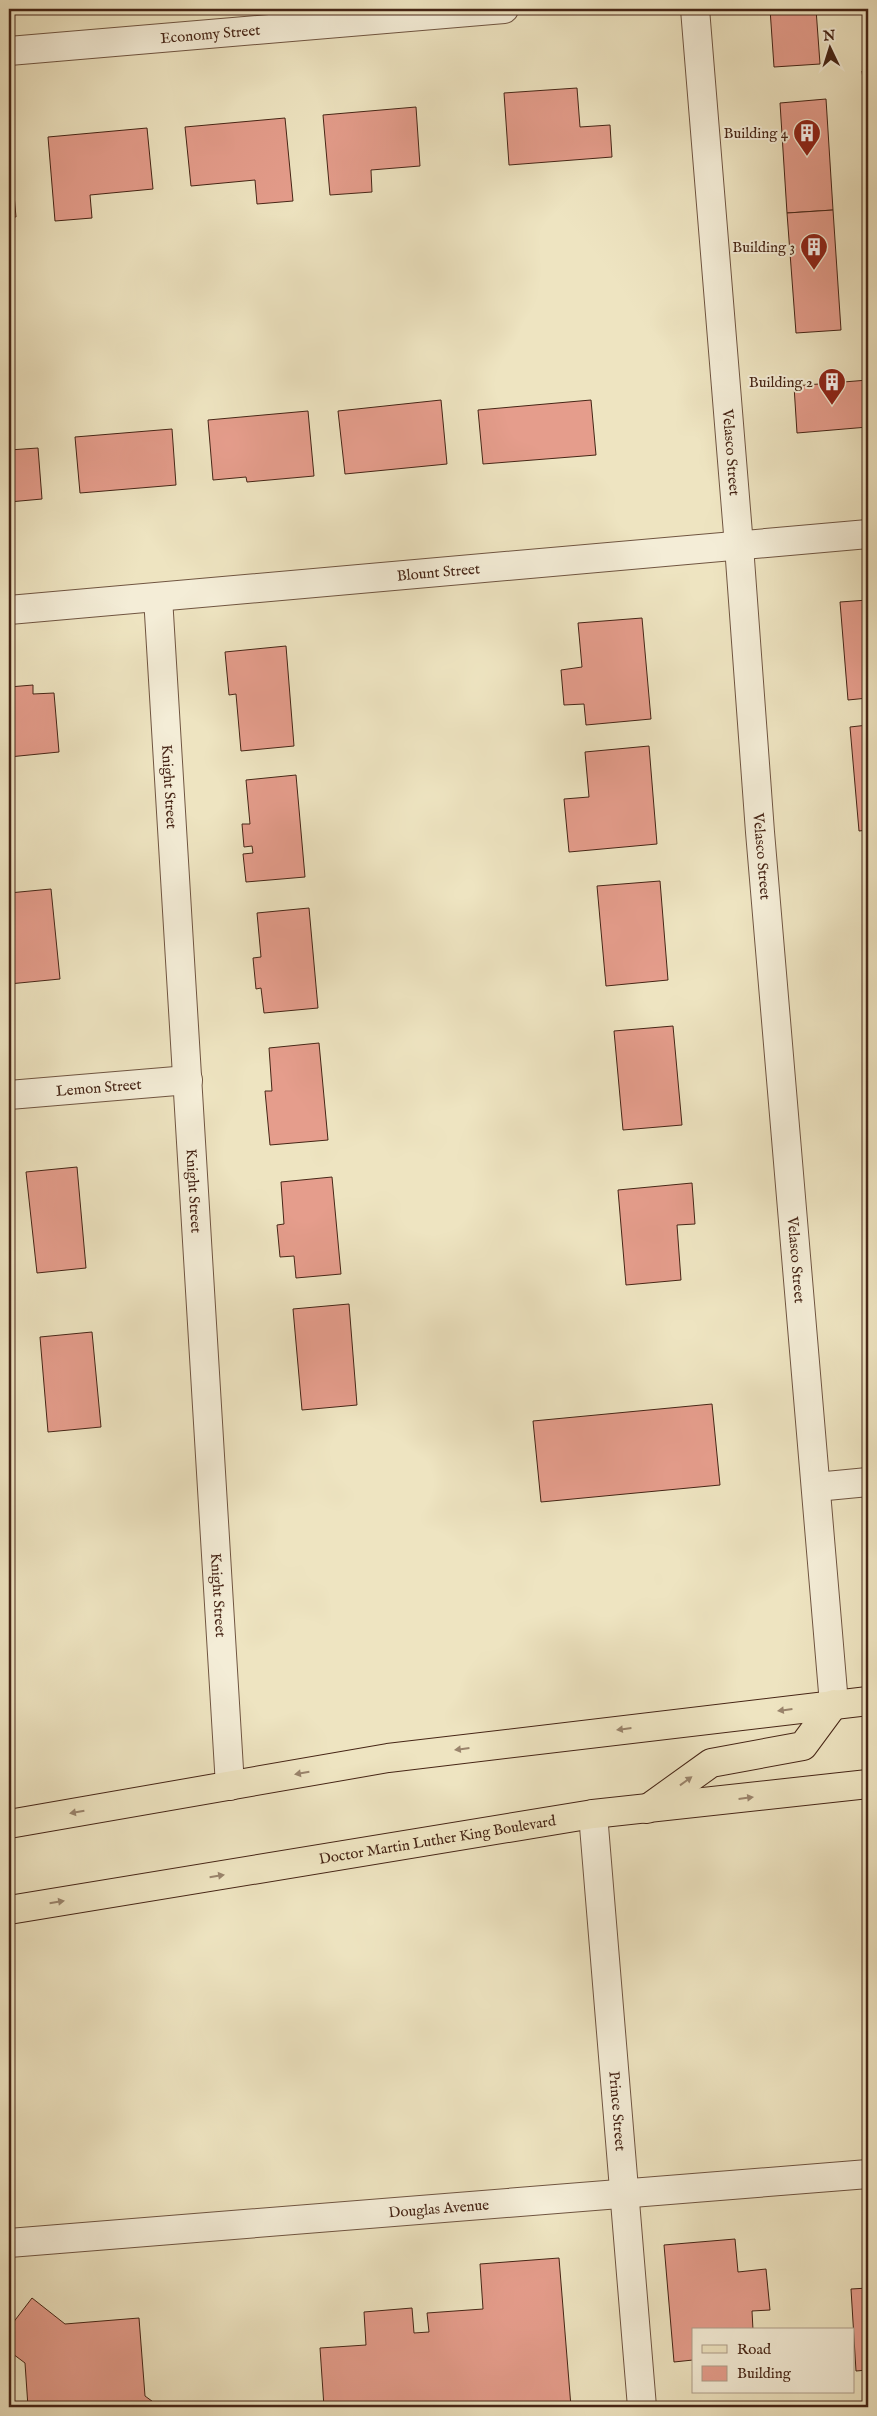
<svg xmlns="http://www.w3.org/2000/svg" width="877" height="2416" font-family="'IM FELL English',serif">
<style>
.building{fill:#e59d8c;stroke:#462516}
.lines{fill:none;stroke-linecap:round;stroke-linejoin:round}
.minor-casing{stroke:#705541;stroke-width:30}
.major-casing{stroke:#462516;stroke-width:30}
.minor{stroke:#f4edd7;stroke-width:28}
.major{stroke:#eee4c1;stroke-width:28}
.oneway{fill:#9a846c}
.labels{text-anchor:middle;stroke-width:4;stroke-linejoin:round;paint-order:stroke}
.street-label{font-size:15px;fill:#462516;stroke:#f4edd7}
.poi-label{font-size:15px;fill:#462516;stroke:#f4edd7;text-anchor:end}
</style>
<rect width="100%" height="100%" fill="#eee4c1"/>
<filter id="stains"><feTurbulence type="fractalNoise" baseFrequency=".004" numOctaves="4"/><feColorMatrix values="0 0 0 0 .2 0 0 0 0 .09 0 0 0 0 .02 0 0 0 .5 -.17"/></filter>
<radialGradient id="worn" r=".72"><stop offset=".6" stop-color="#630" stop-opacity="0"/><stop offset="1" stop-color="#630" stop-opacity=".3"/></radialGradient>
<g class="building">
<polygon points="770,9 816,9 820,64 774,67"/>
<polygon points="868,70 868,113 867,113 862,71"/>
<polygon points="577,88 580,127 610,125 612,157 509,165 504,93"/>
<polygon points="826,99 833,210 787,213 780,103"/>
<polygon points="416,107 420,166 371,170 372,192 330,195 323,115"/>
<polygon points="285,118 293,201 257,204 255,180 191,186 185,127"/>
<polygon points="147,128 153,189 90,195 92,218 55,221 48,137"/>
<polygon points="9,138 16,217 9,217"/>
<polygon points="833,210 841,330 796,333 787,213"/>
<polygon points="868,380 868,427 797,433 794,386"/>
<polygon points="441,400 447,464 345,474 338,411"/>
<polygon points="591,400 596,455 483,464 478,410"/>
<polygon points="308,411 314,476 247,482 246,477 213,480 208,420"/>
<polygon points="172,429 176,485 80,493 75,437"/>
<polygon points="38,448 42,499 9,502 9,450"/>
<polygon points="868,600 868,698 848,700 840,602"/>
<polygon points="642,618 651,719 586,725 584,704 564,705 561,670 582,667 578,623"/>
<polygon points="286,646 294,746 241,751 236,694 229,695 225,652"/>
<polygon points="33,685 33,694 54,693 59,752 9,757 9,687"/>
<polygon points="868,725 868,830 859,831 850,727"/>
<polygon points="649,746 657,844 569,852 564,799 589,797 585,752"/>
<polygon points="296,775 305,877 246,882 243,854 253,853 252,846 244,847 242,824 250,824 246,780"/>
<polygon points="660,881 668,980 606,986 597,886"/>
<polygon points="51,889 60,979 9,984 9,893"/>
<polygon points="309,908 318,1008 264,1013 261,988 256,989 253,958 261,957 257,913"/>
<polygon points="673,1026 682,1125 623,1130 614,1031"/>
<polygon points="319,1043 328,1140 270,1145 265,1091 272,1091 269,1048"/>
<polygon points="77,1167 86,1268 37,1273 26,1172"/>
<polygon points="332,1177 341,1274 296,1278 294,1256 280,1257 277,1225 284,1224 281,1182"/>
<polygon points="692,1183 695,1224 677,1225 681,1280 626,1285 618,1190"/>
<polygon points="349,1304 357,1405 302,1410 293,1309"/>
<polygon points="92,1332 101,1427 48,1432 40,1337"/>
<polygon points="712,1404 720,1485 541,1502 533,1421"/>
<polygon points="735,2239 738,2272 766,2269 770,2310 752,2311 753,2330 693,2330 693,2360 674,2362 664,2245"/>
<polygon points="559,2258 571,2407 491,2407 491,2405 324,2407 320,2348 366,2345 364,2312 412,2308 414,2333 429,2332 427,2313 483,2309 480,2264"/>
<polygon points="868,2288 868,2370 856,2371 851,2289"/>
<polygon points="32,2298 65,2324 139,2318 145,2396 160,2407 28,2407 25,2363 9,2351 9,2328"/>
</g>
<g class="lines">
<defs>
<g id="minor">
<path id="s1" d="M 695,9 L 739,546 L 760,832 L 834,1704"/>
<path id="s2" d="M 9,51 L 504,9"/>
<path id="s3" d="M 158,597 L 230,1786"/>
<path id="s4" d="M 9,610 L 868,534"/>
<path id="s5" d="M 9,1095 L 188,1080"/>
<polyline points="816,1487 868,1482"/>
<path id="s6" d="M 593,1814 L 642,2407"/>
<path id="s7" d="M 9,2243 L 868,2174"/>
</g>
<g id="major">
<polyline points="647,1809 711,1763 803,1746 834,1704"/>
<polyline points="9,1824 388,1758 868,1701"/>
<path id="s8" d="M 9,1910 L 593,1814 L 868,1784"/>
</g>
</defs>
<use href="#minor" class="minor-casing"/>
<use href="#major" class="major-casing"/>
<use href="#minor" class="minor"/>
<use href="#major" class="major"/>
</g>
<defs><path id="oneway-solid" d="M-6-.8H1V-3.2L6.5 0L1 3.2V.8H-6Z" transform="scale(1.25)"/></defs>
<g class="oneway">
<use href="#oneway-solid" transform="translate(785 1710) rotate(173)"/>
<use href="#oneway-solid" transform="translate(624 1729) rotate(173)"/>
<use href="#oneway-solid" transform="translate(462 1749) rotate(173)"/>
<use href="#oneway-solid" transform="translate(302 1773) rotate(170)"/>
<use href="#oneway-solid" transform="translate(686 1781) rotate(-36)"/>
<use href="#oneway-solid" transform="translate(746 1798) rotate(-7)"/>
<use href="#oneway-solid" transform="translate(77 1812) rotate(170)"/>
<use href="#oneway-solid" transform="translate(217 1876) rotate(-9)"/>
<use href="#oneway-solid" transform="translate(57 1902) rotate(-9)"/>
</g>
<defs>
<symbol id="building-pin" viewBox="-11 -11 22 30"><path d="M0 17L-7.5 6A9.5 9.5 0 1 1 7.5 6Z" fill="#8f2418" stroke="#f4edd7"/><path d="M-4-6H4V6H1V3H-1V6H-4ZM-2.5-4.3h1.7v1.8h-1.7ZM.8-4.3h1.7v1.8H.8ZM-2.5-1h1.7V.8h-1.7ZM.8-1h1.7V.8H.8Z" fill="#fff"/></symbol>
</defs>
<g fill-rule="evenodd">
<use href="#building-pin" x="791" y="117" width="32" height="43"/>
<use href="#building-pin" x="798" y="231" width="32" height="43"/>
<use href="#building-pin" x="816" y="366" width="32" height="43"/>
</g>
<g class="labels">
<g class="street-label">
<text dy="5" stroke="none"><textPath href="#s2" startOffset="202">Economy Street</textPath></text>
<text dy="5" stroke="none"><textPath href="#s1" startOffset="445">Velasco Street</textPath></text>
<text dy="5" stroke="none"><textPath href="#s4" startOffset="431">Blount Street</textPath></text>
<text dy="5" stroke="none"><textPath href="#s3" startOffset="190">Knight Street</textPath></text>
<text dy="5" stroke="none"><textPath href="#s1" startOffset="850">Velasco Street</textPath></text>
<text dy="5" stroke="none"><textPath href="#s5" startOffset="90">Lemon Street</textPath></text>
<text dy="5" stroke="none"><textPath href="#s3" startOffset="595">Knight Street</textPath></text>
<text dy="5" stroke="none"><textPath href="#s1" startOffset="1255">Velasco Street</textPath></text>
<text dy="5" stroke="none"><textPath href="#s3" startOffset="1000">Knight Street</textPath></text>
<text dy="5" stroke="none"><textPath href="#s8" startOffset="434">Doctor Martin Luther King Boulevard</textPath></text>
<text dy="5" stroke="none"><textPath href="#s6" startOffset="298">Prince Street</textPath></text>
<text dy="5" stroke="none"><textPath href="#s7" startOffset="431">Douglas Avenue</textPath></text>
</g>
<g class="poi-label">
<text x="788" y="138">Building 4</text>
<text x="795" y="252">Building 3</text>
<text x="813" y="387">Building 2</text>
</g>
</g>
<rect width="877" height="2416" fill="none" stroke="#eee4c1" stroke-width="30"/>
<rect x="10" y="10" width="857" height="2396" fill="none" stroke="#462516" stroke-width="2.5"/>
<rect x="15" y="15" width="847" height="2386" fill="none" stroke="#462516"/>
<rect x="692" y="2328" width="162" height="65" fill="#f4edd7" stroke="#ae9d8a"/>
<rect x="702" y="2345" width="25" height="8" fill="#eee4c1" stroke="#ae9d8a"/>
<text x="737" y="2354" font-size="15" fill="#462516">Road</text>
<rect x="702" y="2366" width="25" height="15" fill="#e59d8c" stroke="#ae9d8a"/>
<text x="737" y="2378" font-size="15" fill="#462516">Building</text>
<g transform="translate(830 48) rotate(356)" stroke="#f4edd7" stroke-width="4" paint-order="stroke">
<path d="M0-4L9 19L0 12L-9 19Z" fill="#462516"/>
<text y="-8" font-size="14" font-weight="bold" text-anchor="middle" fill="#462516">N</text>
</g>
<rect width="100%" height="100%" filter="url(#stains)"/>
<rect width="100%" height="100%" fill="url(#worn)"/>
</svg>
